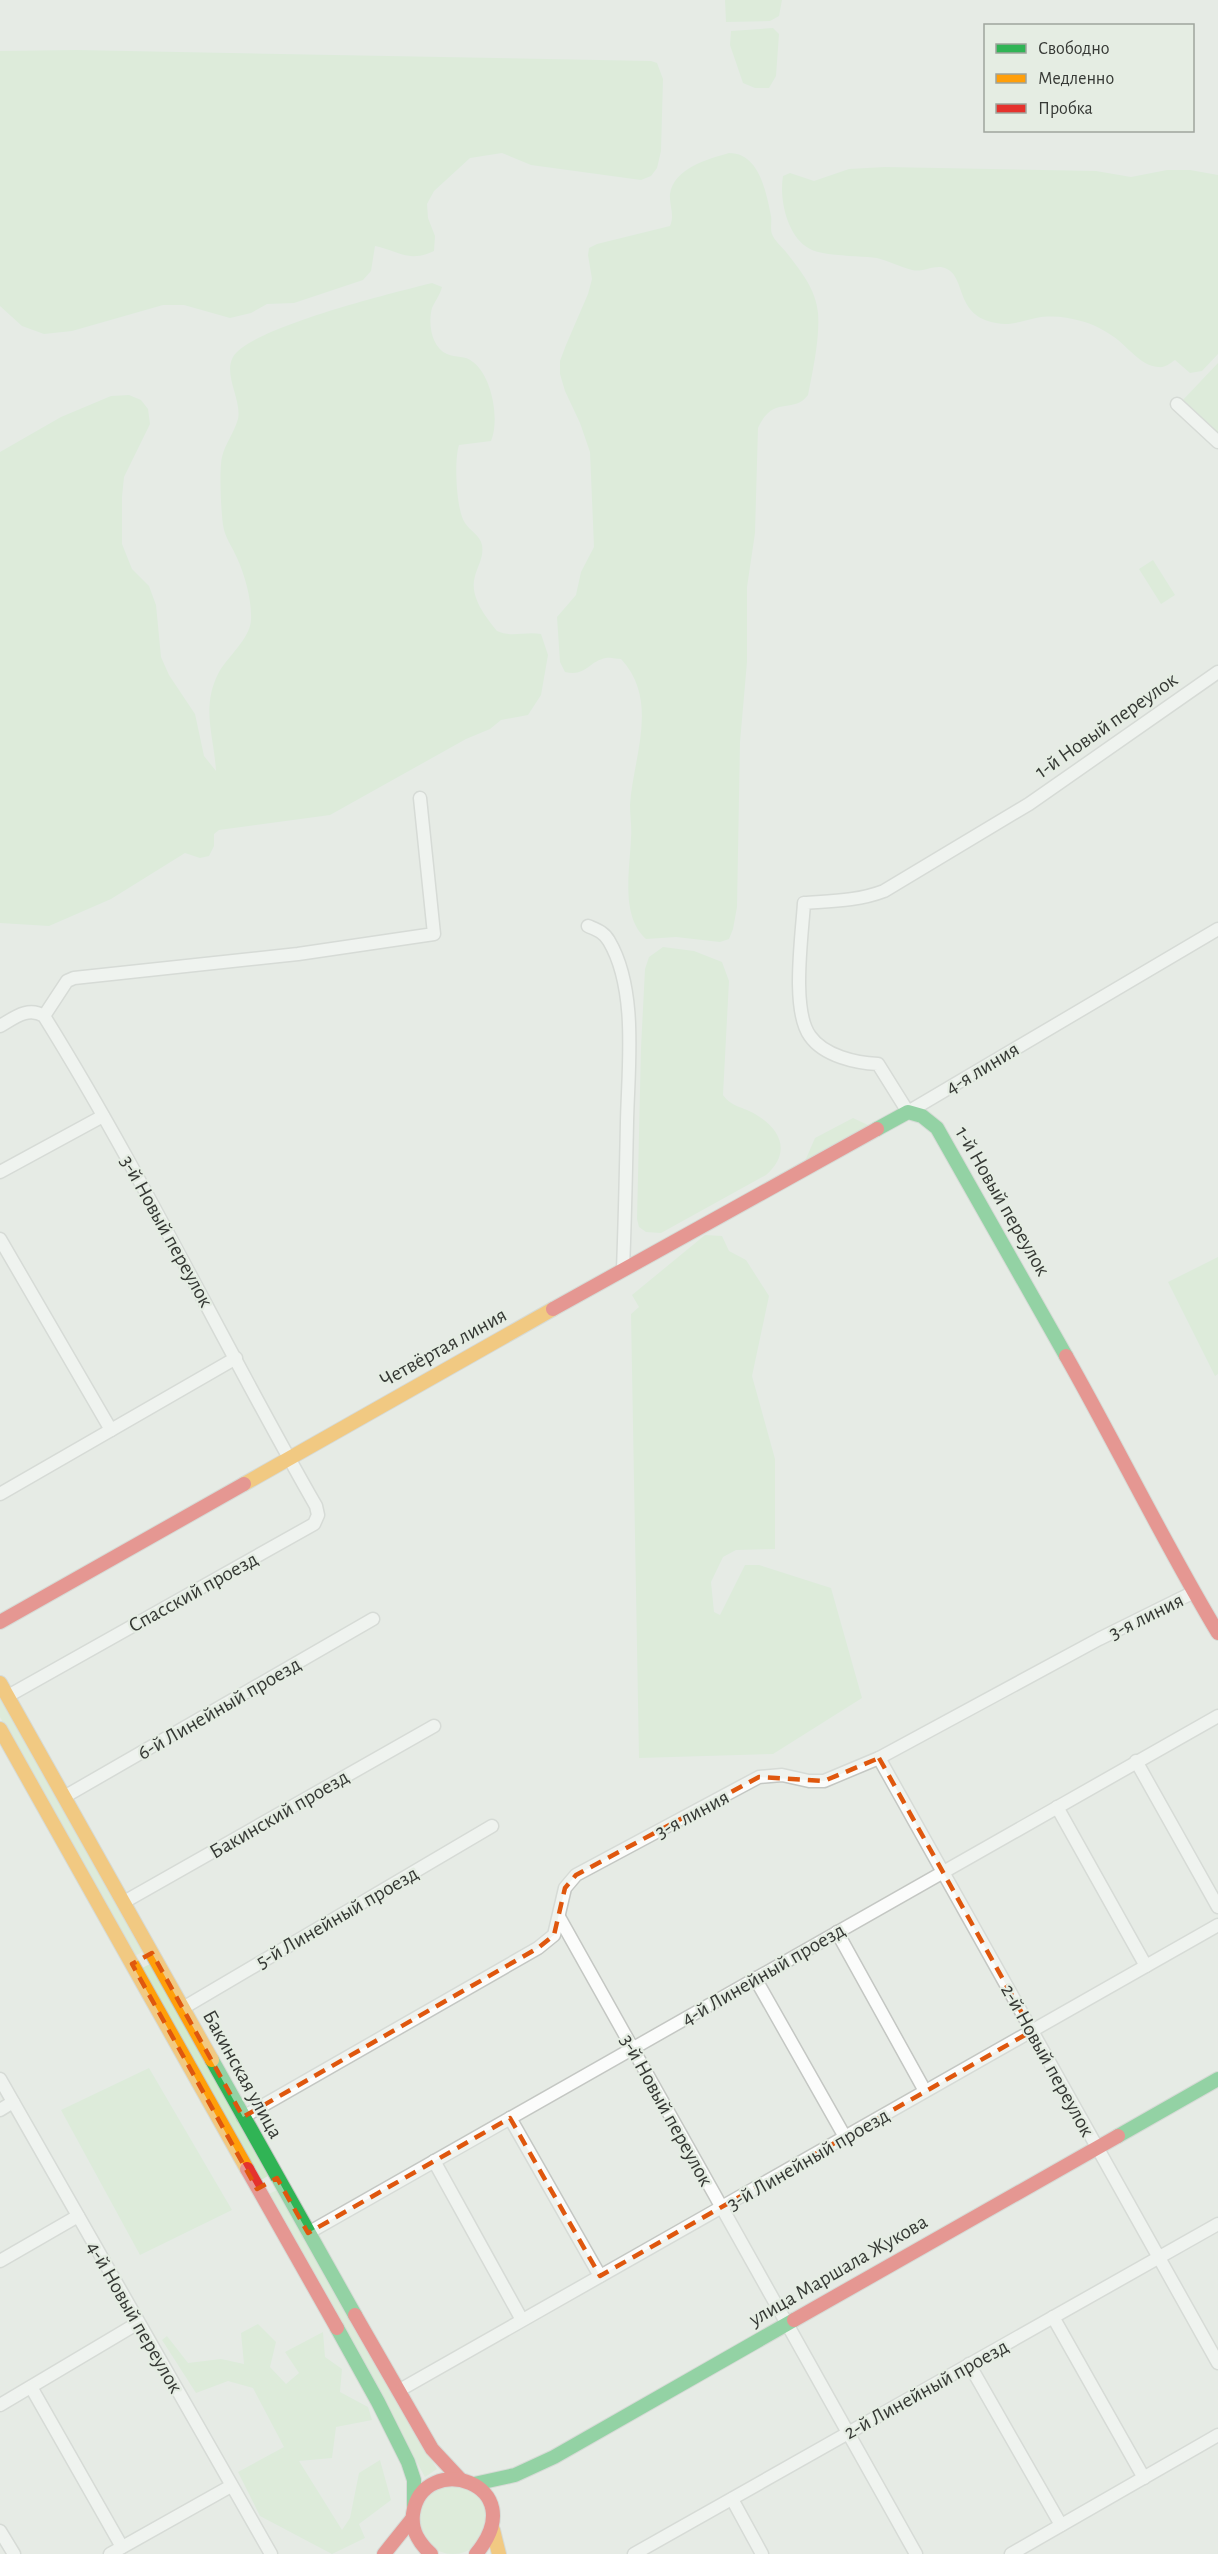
<svg xmlns="http://www.w3.org/2000/svg" width="1218" height="2554" font-family="'Alegreya Sans',sans-serif">
<style>
.green{fill:#d2eacd}
.lines{fill:none;stroke-linecap:round;stroke-linejoin:round}
.street-casing{stroke:#c4c7c3;stroke-width:15}
.fast-casing{stroke:#c4c7c3;stroke-width:16}
.slow-casing{stroke:#c4c7c3;stroke-width:16}
.jam-casing{stroke:#c4c7c3;stroke-width:16}
.street{stroke:#fbfcfb;stroke-width:12}
.fast{stroke:#30b455;stroke-width:14}
.slow{stroke:#ff9f0a;stroke-width:14}
.jam{stroke:#e5322d;stroke-width:14}
.marked{fill:none;stroke:#df570e;stroke-width:4.5;stroke-dasharray:12 8;stroke-linejoin:round}
.labels{text-anchor:middle;stroke-width:4.5;stroke-linejoin:round;paint-order:stroke}
.street-label{font-size:21px;fill:#363935;stroke:#e5ede3}
</style>
<rect width="100%" height="100%" fill="#e6ebe5"/>
<g class="green">
<polygon points="725,0 782,0 779,16 770,21 726,22"/>
<polygon points="773,28 779,34 776,76 769,88 755,88 743,83 730,45 731,31"/>
<path d="M 77,50 L 651,61 L 657,63 L 663,79 L 661,151 L 657,168 L 651,176 L 641,180 L 531,165 L 502,153 L 470,158 L 434,191 L 427,204 L 428,218 L 435,236 L 434,251 C 409,263 399,251 375,246 L 371,271 L 363,280 L 294,303 L 267,304 L 251,313 L 230,318 L 184,305 L 163,305 L 72,331 L 44,334 L 22,326 L 0,306 L 0,51 Z"/>
<path d="M 729,153 C 759,153 766,191 771,216 C 772,221 770,229 772,234 C 774,240 782,247 786,252 C 800,270 816,289 818,313 C 820,337 813,370 808,395 C 793,415 773,394 758,428 L 755,533 L 747,587 L 747,662 L 740,742 L 737,907 L 733,929 L 729,939 L 720,942 L 676,937 L 646,939 C 620,916 630,869 631,838 C 632,827 630,816 630,805 C 633,757 660,701 621,659 C 617,659 610,657 606,658 C 589,661 586,677 565,672 L 560,662 L 557,617 L 576,595 L 581,572 L 594,547 L 590,452 L 580,423 L 565,391 L 560,374 L 560,361 L 566,345 L 588,294 L 592,279 L 588,255 L 589,248 L 597,244 L 670,226 C 675,215 669,205 670,194 C 674,168 708,159 729,153 Z"/>
<path d="M 885,167 L 1096,171 L 1131,177 L 1167,170 L 1190,170 L 1218,175 L 1218,354 L 1202,371 L 1190,373 L 1175,360 C 1169,364 1165,368 1158,367 C 1141,366 1127,346 1114,337 C 1104,330 1093,324 1081,321 C 1067,317 1051,315 1036,318 C 1022,321 1011,326 996,323 C 955,316 966,278 947,269 C 936,263 924,273 912,270 C 900,267 889,261 877,258 C 861,256 822,256 810,249 C 787,237 779,199 783,176 L 790,173 L 814,181 L 849,169 Z"/>
<path d="M 432,283 L 442,287 C 440,295 435,301 432,308 C 428,323 431,347 447,354 C 456,358 465,355 473,362 C 492,376 500,420 491,441 L 459,445 C 454,460 456,510 465,523 C 470,531 480,535 482,545 C 484,557 478,565 475,576 C 469,596 485,616 497,631 C 512,638 525,631 541,634 L 548,655 L 541,695 L 528,715 L 501,720 L 490,729 L 466,739 L 330,815 L 219,830 L 214,834 L 214,846 L 209,856 L 200,858 L 185,853 L 111,899 L 49,926 L 0,923 L 0,452 L 61,417 L 111,396 L 129,395 L 141,400 L 148,409 L 150,424 L 124,477 L 122,497 L 122,544 L 132,569 L 149,586 L 156,605 L 161,657 L 169,675 L 195,714 L 204,756 L 216,771 C 214,736 201,708 218,674 C 227,657 250,639 251,620 C 252,601 245,575 237,558 C 232,546 225,538 223,525 C 221,510 219,471 222,457 C 225,444 234,433 238,419 C 242,400 223,375 233,357 C 249,328 396,292 432,283 Z"/>
<polygon points="1218,363 1218,436 1182,401"/>
<polygon points="1153,560 1175,595 1161,604 1139,569"/>
<path d="M 663,947 L 694,951 L 722,962 L 729,981 L 723,1095 C 731,1107 744,1107 755,1114 C 782,1130 791,1153 766,1175 L 661,1233 L 646,1232 L 639,1227 L 637,1219 L 641,1048 L 645,969 L 649,957 Z"/>
<polygon points="853,1118 870,1126 805,1161 815,1138"/>
<polygon points="705,1235 722,1236 729,1251 746,1260 769,1296 752,1376 775,1459 775,1549 736,1550 723,1557 711,1582 714,1612 720,1615 745,1565 759,1565 831,1588 862,1698 773,1754 639,1758 631,1314 639,1307 632,1295"/>
<polygon points="1218,1257 1218,1374 1215,1376 1168,1282"/>
<polygon points="0,1698 144,1951 135,1956 0,1717"/>
<polygon points="150,1964 268,2176 261,2180 142,1968"/>
<polygon points="149,2068 232,2210 140,2255 61,2110"/>
<polygon points="277,2190 395,2400 437,2469 425,2477 269,2194"/>
<polygon points="258,2324 276,2342 270,2367 286,2384 299,2373 285,2352 323,2332 325,2357 342,2369 340,2392 368,2407 372,2420 336,2427 332,2458 299,2461 342,2530 350,2518 359,2473 380,2460 391,2500 359,2524 365,2538 332,2554 260,2516 238,2472 284,2447 253,2388 228,2381 196,2393 162,2340 167,2336 188,2363 221,2359 244,2364 241,2333"/>
<circle cx="453" cy="2520" r="34"/>
</g>
<g class="lines">
<defs>
<g id="street">
<polyline points="1177,404 1218,442"/>
<path d="M 1218,672 L 1029,804 L 884,891 C 858,901 831,901 804,903 C 802,936 791,1010 810,1036 C 824,1056 856,1063 878,1064 L 908,1112 L 1218,929"/>
<path d="M 588,926 C 597,930 604,932 609,941 C 638,990 628,1068 627,1122 C 626,1171 625,1220 623,1269"/>
<polyline points="44,1016 67,981 74,978 298,954 434,934 420,798"/>
<path d="M 0,1026 C 14,1018 28,1006 44,1016 C 143,1175 223,1344 316,1506 L 318,1515 L 314,1524 L 8,1696"/>
<polyline points="0,1172 103,1116"/>
<polyline points="0,1239 111,1430"/>
<polyline points="0,1494 236,1358"/>
<polyline points="879,1758 1218,2363"/>
<polyline points="1136,1761 1218,1907"/>
<polyline points="64,1797 373,1619"/>
<polyline points="1057,1807 1146,1966"/>
<polyline points="124,1902 434,1726"/>
<polyline points="559,1917 916,2554"/>
<polyline points="837,1932 925,2091"/>
<polyline points="755,1978 845,2137"/>
<polyline points="183,2008 492,1826"/>
<polyline points="0,2079 271,2554"/>
<polyline points="0,2110 13,2102"/>
<polyline points="243,2117 538,1948 554,1935 565,1888 576,1875 759,1777 782,1775 809,1781 824,1781 879,1758 1099,1639 1194,1592"/>
<polyline points="510,2118 600,2276"/>
<polyline points="434,2161 522,2320"/>
<polyline points="308,2233 1218,1716"/>
<polyline points="0,2261 78,2216"/>
<polyline points="1053,2317 1144,2478"/>
<polyline points="969,2364 1061,2525"/>
<polyline points="31,2387 122,2547"/>
<polyline points="398,2391 1218,1925"/>
<polyline points="0,2405 138,2323"/>
<polyline points="732,2499 762,2554"/>
<polyline points="0,2531 14,2554"/>
<polyline points="110,2554 231,2486"/>
<polyline points="634,2554 1218,2224"/>
<polyline points="1011,2554 1218,2435"/>
</g>
<g id="fast">
<polyline points="877,1129 908,1112 922,1116 937,1128 1066,1356"/>
<polyline points="212,2060 355,2315"/>
<polyline points="1118,2136 1218,2079"/>
<polyline points="337,2328 378,2402 408,2462 414,2480 414,2505"/>
<polyline points="474,2484 515,2475 554,2457 794,2320"/>
</g>
<g id="slow">
<polyline points="244,1484 553,1309"/>
<polyline points="0,1683 212,2060"/>
<polyline points="0,1729 247,2169"/>
<polyline points="493,2530 499,2554"/>
</g>
<g id="jam">
<polyline points="553,1309 877,1129"/>
<path d="M 1066,1356 C 1118,1448 1164,1543 1218,1633"/>
<polyline points="0,1622 244,1484"/>
<polyline points="247,2169 337,2328"/>
<polyline points="355,2315 432,2449 460,2479"/>
<polyline points="794,2320 1118,2136"/>
<polyline points="384,2554 412,2519"/>
<path d="M 431,2554 C 419,2543 411,2531 413,2514 C 422,2449 535,2483 476,2554"/>
</g>
</defs>
<use href="#street" class="street-casing"/>
<use href="#fast" class="fast-casing"/>
<use href="#slow" class="slow-casing"/>
<use href="#jam" class="jam-casing"/>
<use href="#street" class="street"/>
<use href="#fast" class="fast"/>
<use href="#slow" class="slow"/>
<use href="#jam" class="jam"/>
</g>
<path d="M0 0H1218V2554H0ZM 879,1758 L 1032,2031 L 600,2276 L 510,2118 L 308,2233 L 277,2178 L 257,2189 L 132,1964 L 152,1953 L 243,2117 L 538,1948 L 554,1935 L 565,1888 L 576,1875 L 759,1777 L 824,1781 Z" fill="#e6ebe5" fill-opacity=".55" fill-rule="evenodd"/>
<path class="marked" d="M 879,1758 L 1032,2031 L 600,2276 L 510,2118 L 308,2233 L 277,2178 L 257,2189 L 132,1964 L 152,1953 L 243,2117 L 538,1948 L 554,1935 L 565,1888 L 576,1875 L 759,1777 L 824,1781 Z"/>
<g class="labels">
<g class="street-label">
<text transform="translate(1106 725) rotate(-35)" y="7">1-й Новый переулок</text>
<text transform="translate(982 1068) rotate(-31)" y="7">4-я линия</text>
<text transform="translate(1003 1201) rotate(60)" y="7">1-й Новый переулок</text>
<text transform="translate(167 1231) rotate(61)" y="7">3-й Новый переулок</text>
<text transform="translate(443 1347) rotate(-29)" y="7">Четвёртая линия</text>
<text transform="translate(193 1592) rotate(-29)" y="7">Спасский проезд</text>
<text transform="translate(1146 1616) rotate(-26)" y="7">3-я линия</text>
<text transform="translate(219 1708) rotate(-30)" y="7">6-й Линейный проезд</text>
<text transform="translate(279 1814) rotate(-30)" y="7">Бакинский проезд</text>
<text transform="translate(692 1814) rotate(-28)" y="7">3-я линия</text>
<text transform="translate(337 1917) rotate(-30)" y="7">5-й Линейный проезд</text>
<text transform="translate(763 1974) rotate(-30)" y="7">4-й Линейный проезд</text>
<text transform="translate(1048 2060) rotate(61)" y="7">2-й Новый переулок</text>
<text transform="translate(243 2074) rotate(61)" y="7">Бакинская улица</text>
<text transform="translate(667 2110) rotate(61)" y="7">3-й Новый переулок</text>
<text transform="translate(808 2159) rotate(-30)" y="7">3-й Линейный проезд</text>
<text transform="translate(838 2270) rotate(-30)" y="7">улица Маршала Жукова</text>
<text transform="translate(135 2317) rotate(60)" y="7">4-й Новый переулок</text>
<text transform="translate(926 2389) rotate(-29)" y="7">2-й Линейный проезд</text>
</g>
</g>
<rect x="984" y="24" width="210" height="108" fill="#e5ede3" stroke="#9fa59d" stroke-width="1.5"/>
<rect x="996" y="44" width="30" height="9" fill="#30b455" stroke="#9fa59d" stroke-width="1.5"/>
<text x="1038" y="54" font-size="18" fill="#363935">Свободно</text>
<rect x="996" y="74" width="30" height="9" fill="#ff9f0a" stroke="#9fa59d" stroke-width="1.5"/>
<text x="1038" y="84" font-size="18" fill="#363935">Медленно</text>
<rect x="996" y="104" width="30" height="9" fill="#e5322d" stroke="#9fa59d" stroke-width="1.5"/>
<text x="1038" y="114" font-size="18" fill="#363935">Пробка</text>
</svg>
